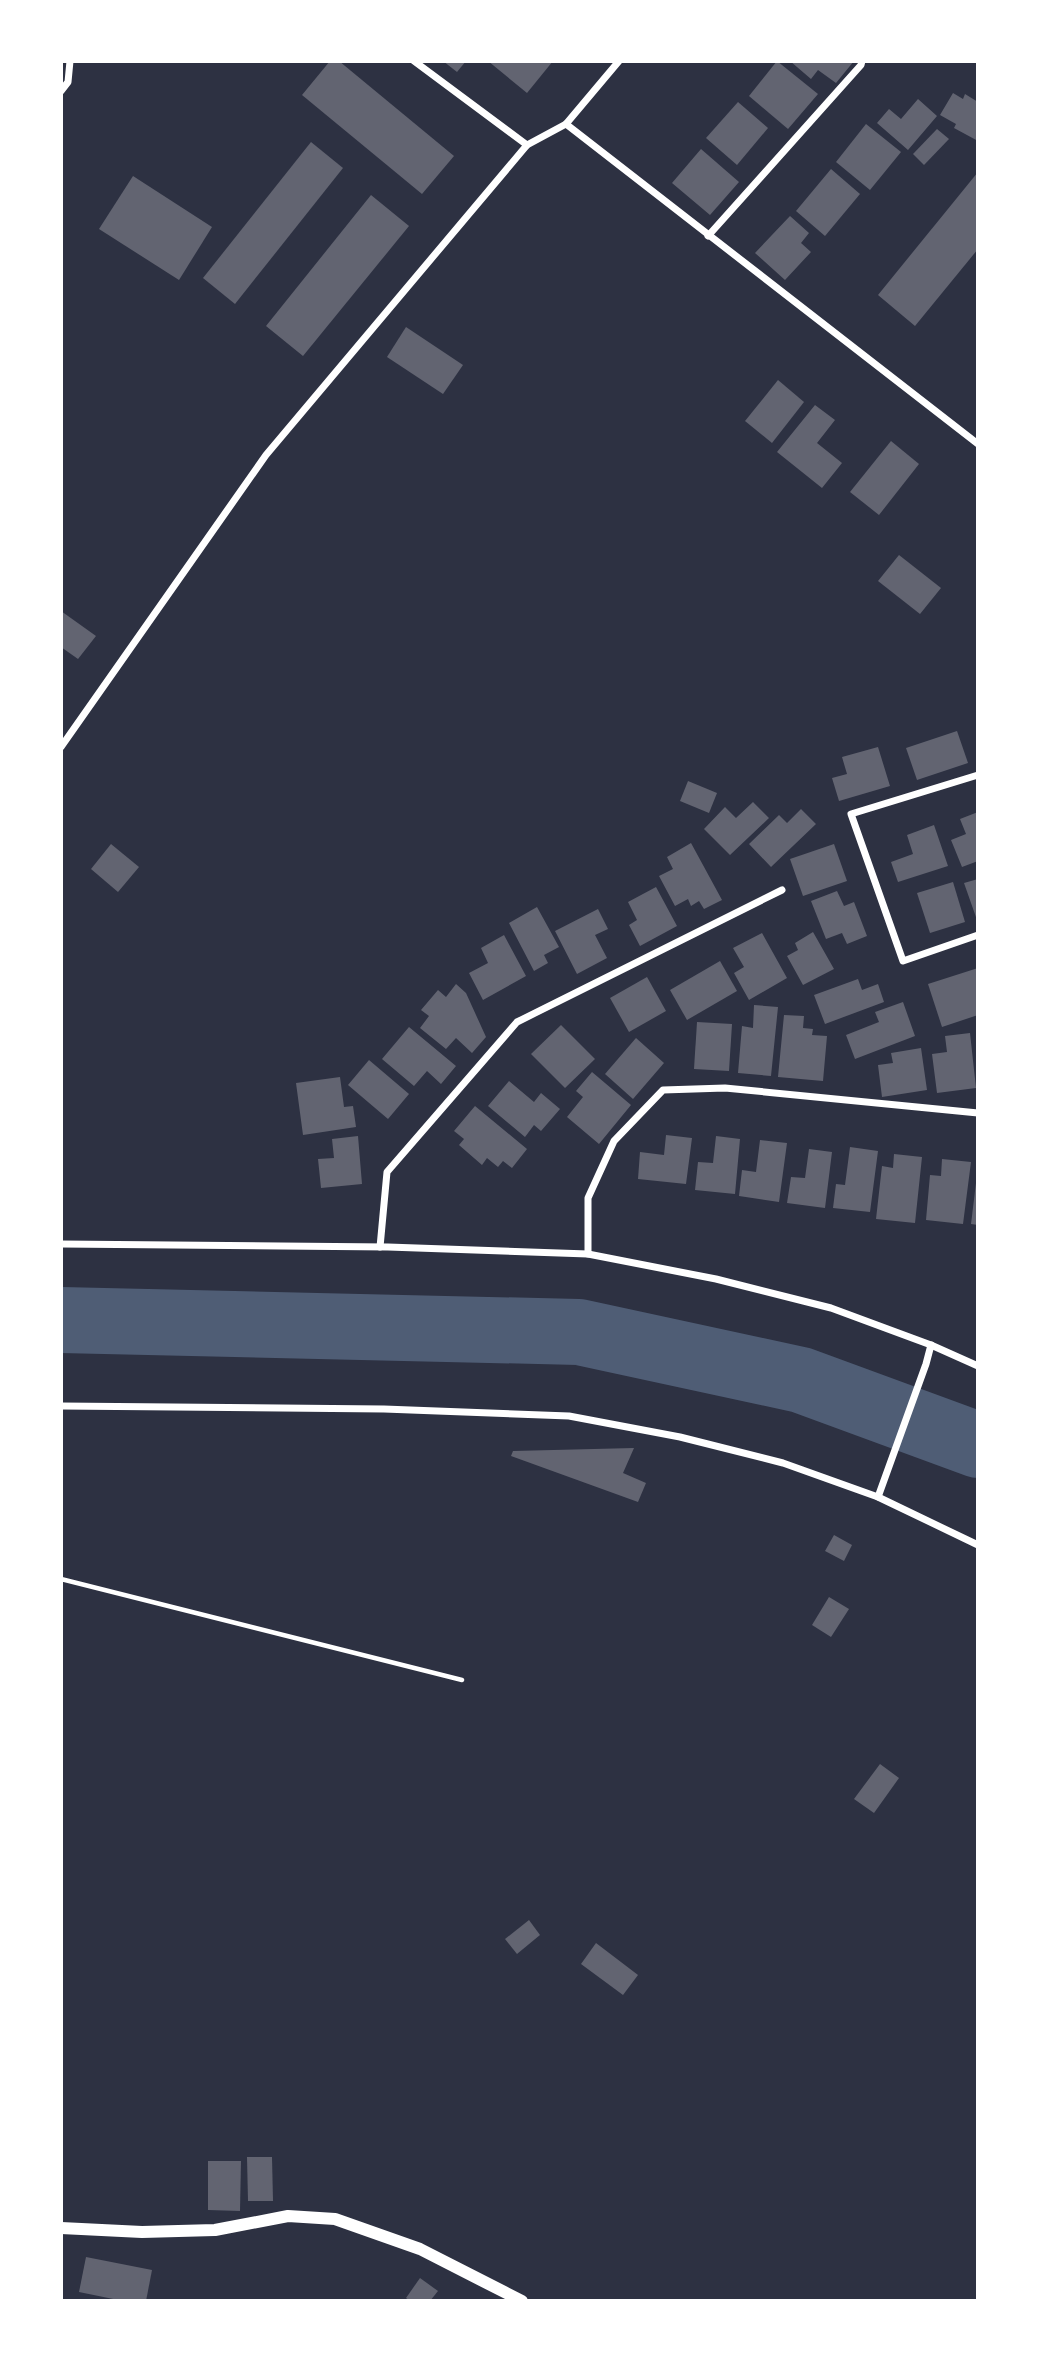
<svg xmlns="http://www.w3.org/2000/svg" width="1039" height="2362" font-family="'Fira Sans',sans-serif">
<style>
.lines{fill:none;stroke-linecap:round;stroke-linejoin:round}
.river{stroke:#4f5d75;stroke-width:66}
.building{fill:#626471}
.path{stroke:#fff;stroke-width:4.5}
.minor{stroke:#fff;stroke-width:7}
.tertiary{stroke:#fff;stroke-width:12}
</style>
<rect width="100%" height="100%" fill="#2d3142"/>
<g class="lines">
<polyline class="river" points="61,1320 579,1332 801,1380 978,1445"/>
</g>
<g class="building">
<polygon points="330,61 339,61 454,156 422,194 302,95"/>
<polygon points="443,61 466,61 457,72"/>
<polygon points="488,61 553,61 527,93"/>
<polygon points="777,61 818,94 788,129 749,96"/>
<polygon points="790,61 854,61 836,83 818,70 811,79"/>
<polygon points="953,93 963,99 965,94 978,102 978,141 954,128 956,124 940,115"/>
<polygon points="918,99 937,116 908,150 877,123 889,109 901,119"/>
<polygon points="738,102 768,128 737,165 706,138"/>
<polygon points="866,124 901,152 870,190 836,162"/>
<polygon points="937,129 949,139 924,165 913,154"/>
<polygon points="311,142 343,168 235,304 203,278"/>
<polygon points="701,149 739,182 710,215 672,183"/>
<polygon points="831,169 860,194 825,236 796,211"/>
<polygon points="978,172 978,249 915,326 878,295"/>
<polygon points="133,176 212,227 179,280 99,229"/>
<polygon points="371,195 409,226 303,356 266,326"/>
<polygon points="790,216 809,233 801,243 811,252 785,280 755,253"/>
<polygon points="406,327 463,365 443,394 387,357"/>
<polygon points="778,380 804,402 772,443 745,421"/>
<polygon points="815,405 835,420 817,443 842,463 822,488 777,452"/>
<polygon points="891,441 919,464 879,515 850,492"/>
<polygon points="899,555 941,588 920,614 878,581"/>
<polygon points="61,611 96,636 78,659 61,647"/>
<polygon points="957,731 968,763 917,780 906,748"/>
<polygon points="878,747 890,786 839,801 832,778 847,774 842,757"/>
<polygon points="688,781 717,793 709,813 680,801"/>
<polygon points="753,802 769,818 730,855 704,829 725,807 736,818"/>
<polygon points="801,809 816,824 771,867 749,844 779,815 787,823"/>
<polygon points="978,812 978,861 962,867 951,840 966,834 960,819"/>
<polygon points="934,825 948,866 898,882 891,862 913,854 907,835"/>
<polygon points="691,843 722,900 704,909 699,901 691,906 688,899 675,906 659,876 673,869 667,857"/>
<polygon points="111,844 139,867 118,892 91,869"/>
<polygon points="834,844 847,881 803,896 790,859"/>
<polygon points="978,879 978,920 977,920 964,883"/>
<polygon points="953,882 965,922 930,933 917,893"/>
<polygon points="656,887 677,926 640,946 629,925 637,920 628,902"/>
<polygon points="837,891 844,906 854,902 867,936 847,944 842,933 826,939 811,901"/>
<polygon points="537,907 559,947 544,955 548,963 534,971 509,923"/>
<polygon points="598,909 608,929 595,935 607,958 577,974 555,931"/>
<polygon points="813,932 834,969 803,985 787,956 798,950 795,943"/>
<polygon points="762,933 787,978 749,1000 734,973 744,967 733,948"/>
<polygon points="504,935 526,976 483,1000 469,973 488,963 481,948"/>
<polygon points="720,961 737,991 687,1020 670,990"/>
<polygon points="978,968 978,1015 942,1027 928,984"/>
<polygon points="647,977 666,1011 629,1032 610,998"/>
<polygon points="858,979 862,990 878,984 884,1002 825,1024 814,995"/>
<polygon points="456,984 466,993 486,1037 472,1053 456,1038 446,1049 420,1028 429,1016 421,1010 438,990 446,997"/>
<polygon points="903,1002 915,1036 855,1059 846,1035 879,1022 875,1012"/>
<polygon points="754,1005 778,1007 771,1076 738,1073 742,1026 753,1028"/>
<polygon points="784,1015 804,1016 803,1028 813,1029 812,1035 827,1036 823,1081 778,1077"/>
<polygon points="697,1022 732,1024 729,1071 694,1069"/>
<polygon points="561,1025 595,1059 565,1088 531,1054"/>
<polygon points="409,1027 456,1066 441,1084 427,1071 414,1086 382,1059"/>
<polygon points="970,1033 976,1088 937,1093 932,1054 947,1052 945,1036"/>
<polygon points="636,1038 664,1063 633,1099 605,1074"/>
<polygon points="921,1048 927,1090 882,1097 878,1065 893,1063 891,1053"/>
<polygon points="369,1060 409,1094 388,1119 348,1085"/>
<polygon points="592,1072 631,1105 599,1144 567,1117 583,1097 576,1091"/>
<polygon points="340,1077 344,1107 353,1106 356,1127 303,1135 296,1083"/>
<polygon points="509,1081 534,1102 541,1093 560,1109 541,1131 534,1125 525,1137 488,1106"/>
<polygon points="475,1106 527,1149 512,1168 503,1161 498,1167 487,1158 482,1165 459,1145 464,1139 454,1131"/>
<polygon points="666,1135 692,1138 686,1184 638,1179 640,1152 664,1155"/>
<polygon points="358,1136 362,1184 321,1188 318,1159 334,1158 332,1139"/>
<polygon points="716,1136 740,1139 735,1194 695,1190 698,1162 713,1163"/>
<polygon points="760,1140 787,1143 779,1202 739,1196 742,1170 756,1172"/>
<polygon points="850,1147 878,1151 870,1212 833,1208 836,1184 845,1185"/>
<polygon points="809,1149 832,1152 825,1208 787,1203 791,1177 805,1178"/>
<polygon points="894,1154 922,1157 915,1223 876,1219 882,1166 893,1168"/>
<polygon points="942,1159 971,1162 963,1224 926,1220 930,1175 941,1176"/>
<polygon points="976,1183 978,1183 978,1225 971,1224"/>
<polygon points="634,1448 623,1473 646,1483 638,1502 511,1456 513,1451"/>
<polygon points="834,1535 852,1545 844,1561 825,1551"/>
<polygon points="829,1597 849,1609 831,1637 812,1625"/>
<polygon points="880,1764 899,1778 874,1813 854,1799"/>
<polygon points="529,1920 540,1935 517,1954 505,1939"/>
<polygon points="596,1943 638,1975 623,1995 581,1964"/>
<polygon points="247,2157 272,2157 273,2201 248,2201"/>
<polygon points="208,2161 241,2161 240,2211 208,2210"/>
<polygon points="86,2257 152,2270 146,2301 123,2301 79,2292"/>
<polygon points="420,2278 438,2291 430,2301 410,2301 406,2298"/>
</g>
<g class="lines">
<polyline class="path" points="61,1579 462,1680"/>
<g class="minor">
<polyline points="414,61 527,145"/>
<polyline points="61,91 68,82 70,61"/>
<polyline points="566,124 978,444"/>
<polyline points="708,236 861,65 862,61"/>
<polyline points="61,747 266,455 527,145 566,124 619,61"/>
<polyline points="978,775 851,814 903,961 978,935"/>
<polyline points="61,1244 388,1247 588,1254 716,1279 831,1308 931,1345 978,1366"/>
<polyline points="380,1247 387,1172 517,1022 782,890"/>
<polyline points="588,1254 588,1198 614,1141 663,1090 725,1088 978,1113"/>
<polyline points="61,1406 384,1409 569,1416 680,1437 783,1463 878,1497 978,1545"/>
<polyline points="878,1497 926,1364 931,1345"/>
</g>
<polyline class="tertiary" points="61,2228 142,2232 215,2230 288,2216 335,2219 420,2249 522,2301"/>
</g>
<rect width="1039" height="2362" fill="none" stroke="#ffffff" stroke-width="126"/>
</svg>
